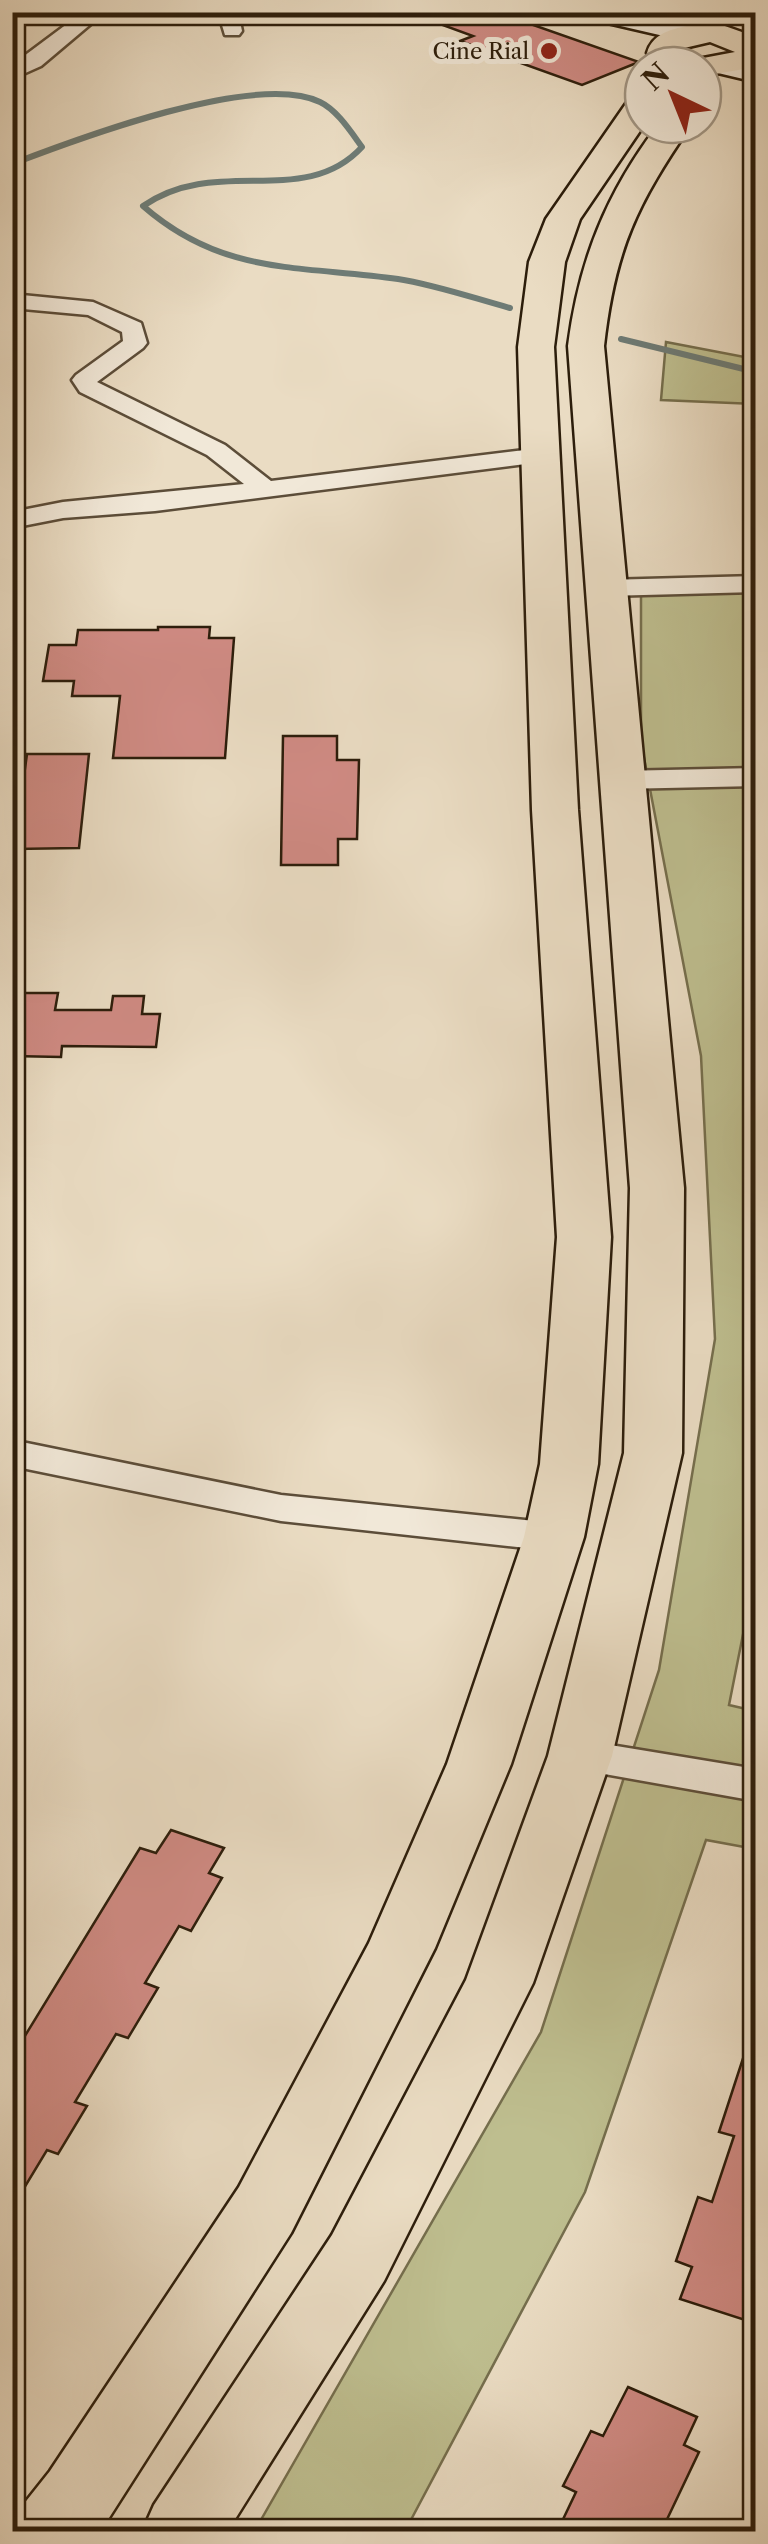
<svg xmlns="http://www.w3.org/2000/svg" width="768" height="2544" font-family="'Libre Caslon Text',serif">
<style>
.green{fill:#bebe8f;stroke:#756e4d;stroke-width:2.5}
.lines{fill:none;stroke-linecap:round;stroke-linejoin:round}
.stream{stroke:#6e7b75;stroke-width:6}
.building{fill:#d08b84;stroke:#2c1d0b;stroke-width:2.5}
.street-casing{stroke:#5c4d39;stroke-width:5}
.secondary-casing{stroke:#2c1d0b;stroke-width:5}
.highway-casing{stroke:#2c1d0b;stroke-width:5}
.street{fill:#f1e8d8;fill-rule:evenodd}
.secondary{fill:#f1e8d8;fill-rule:evenodd}
.highway{fill:#eadcc3;fill-rule:evenodd}
.poi-dot{fill:#8f2418;stroke:#f1e8d8;stroke-width:4}
.labels{text-anchor:middle;stroke-width:10;stroke-linejoin:round;paint-order:stroke}
.far-poi-label{font-size:22px;fill:#2c1d0b;stroke:#f1e8d8;text-anchor:end}
</style>
<rect width="100%" height="100%" fill="#eadcc3"/>
<filter id="stains"><feTurbulence type="fractalNoise" baseFrequency=".002" numOctaves="4"/><feColorMatrix values="0 0 0 0 .2 0 0 0 0 .09 0 0 0 0 .02 0 0 0 .5 -.17"/></filter>
<radialGradient id="worn" r=".72"><stop offset=".6" stop-color="#630" stop-opacity="0"/><stop offset="1" stop-color="#630" stop-opacity=".3"/></radialGradient>
<g class="green">
<polygon points="666,342 755,359 755,404 661,400"/>
<polygon points="755,591 756,804 746,805 756,873 756,1569 729,1705 755,1711 755,1849 706,1840 585,2192 405,2531 254,2532 541,2032 659,1670 715,1339 701,1056 641,742 641,594"/>
</g>
<g class="lines">
<g class="stream">
<path d="M 12,164 C 77,139 256,71 320,102 C 337,110 351,132 362,147 C 304,210 218,154 143,206 C 223,276 299,265 398,279 C 436,285 473,298 510,308"/>
<polyline points="621,339 756,372"/>
</g>
</g>
<g class="building">
<polygon points="419,12 502,14 639,62 582,85 460,41 473,36 418,16"/>
<polygon points="158,627 210,627 209,638 234,638 225,758 113,758 120,696 72,696 74,681 43,681 49,645 76,645 78,630 158,630"/>
<polygon points="283,736 337,736 337,760 359,760 357,839 338,839 338,865 281,865"/>
<polygon points="27,754 89,754 79,848 14,849"/>
<polygon points="12,993 58,993 55,1010 111,1010 113,996 144,996 142,1014 160,1014 156,1047 62,1046 61,1057 12,1056"/>
<polygon points="171,1830 224,1848 209,1873 222,1878 191,1931 179,1926 145,1983 158,1988 128,2038 116,2034 75,2102 87,2106 58,2154 47,2150 12,2208 12,2057 140,1848 156,1853"/>
<polygon points="750,2037 756,2038 756,2287 745,2320 680,2299 692,2267 676,2261 698,2197 712,2202 734,2136 719,2132"/>
<polygon points="628,2387 697,2417 684,2445 699,2452 661,2532 557,2532 576,2492 563,2486 591,2431 603,2436"/>
</g>
<g class="lines">
<defs>
<g id="street">
<polygon points="83,12 105,12 41,66 12,79 12,65"/>
<polygon points="218,12 238,12 242,31 239,35 225,35"/>
<polygon points="12,294 93,302 141,323 147,343 143,348 97,382 225,445 271,481 541,448 553,455 541,462 155,511 63,518 12,528 12,512 63,502 244,484 207,455 80,392 72,380 76,375 123,341 122,332 88,315 12,308"/>
<polygon points="756,576 756,592 606,596 593,588 606,580"/>
<polygon points="756,768 756,786 620,789 610,786 606,780 610,774 620,771"/>
<polygon points="12,1440 281,1495 554,1523 568,1527 573,1537 568,1547 554,1551 281,1521 12,1466"/>
<polygon points="580,1740 756,1769 756,1801 565,1767 559,1756 565,1745"/>
</g>
<g id="secondary">
<polygon points="583,12 634,12 704,29 708,35 694,43 586,18"/>
<polygon points="728,58 756,64 756,82 718,73 714,67 718,61"/>
</g>
<g id="highway">
<path d="M 697,24 L 722,25 L 756,37 L 756,67 L 703,76 L 703,65 L 662,65 L 647,53 C 653,31 677,28 697,24 ZM 710,42 L 735,52 L 698,59 L 680,49 Z"/>
<polygon points="643,92 644,125 580,219 565,262 554,347 578,810 611,1237 598,1464 584,1537 511,1764 435,1948 291,2233 100,2532 12,2532 23,2505 50,2471 239,2187 369,1943 447,1764 524,1537 540,1464 557,1237 532,810 518,347 529,262 546,219 632,95"/>
<path d="M 658,125 L 691,125 C 637,204 615,249 604,346 L 684,1188 L 682,1453 L 612,1756 L 533,1983 L 384,2281 L 227,2532 L 142,2532 L 154,2505 L 332,2235 L 466,1980 L 548,1756 L 624,1453 L 630,1188 L 568,346 C 579,261 606,193 658,125 Z"/>
</g>
</defs>
<use href="#street" class="street-casing"/>
<use href="#secondary" class="secondary-casing"/>
<use href="#highway" class="highway-casing"/>
<use href="#street" class="street"/>
<use href="#secondary" class="secondary"/>
<use href="#highway" class="highway"/>
</g>
<circle class="poi-dot" cx="549" cy="51" r="10"/>
<g class="labels">
<g class="far-poi-label">
<text x="529" y="59">Cine Rial</text>
</g>
</g>
<rect width="768" height="2544" fill="none" stroke="#eadcc3" stroke-width="50"/>
<rect x="15" y="15" width="738" height="2514" fill="none" stroke="#2c1d0b" stroke-width="5"/>
<rect x="25" y="25" width="718" height="2494" fill="none" stroke="#2c1d0b" stroke-width="2.5"/>
<g transform="translate(673 95) rotate(317)"><circle r="48" fill="#f1e8d8" stroke="#a29786" stroke-width="2.5"/>
<path d="M0-8L18 38L0 25L-18 38Z" fill="#8f2418"/>
<text y="-15" font-size="28" font-weight="bold" text-anchor="middle" fill="#2c1d0b">N</text>
</g>
<rect width="100%" height="100%" filter="url(#stains)"/>
<rect width="100%" height="100%" fill="url(#worn)"/>
</svg>
